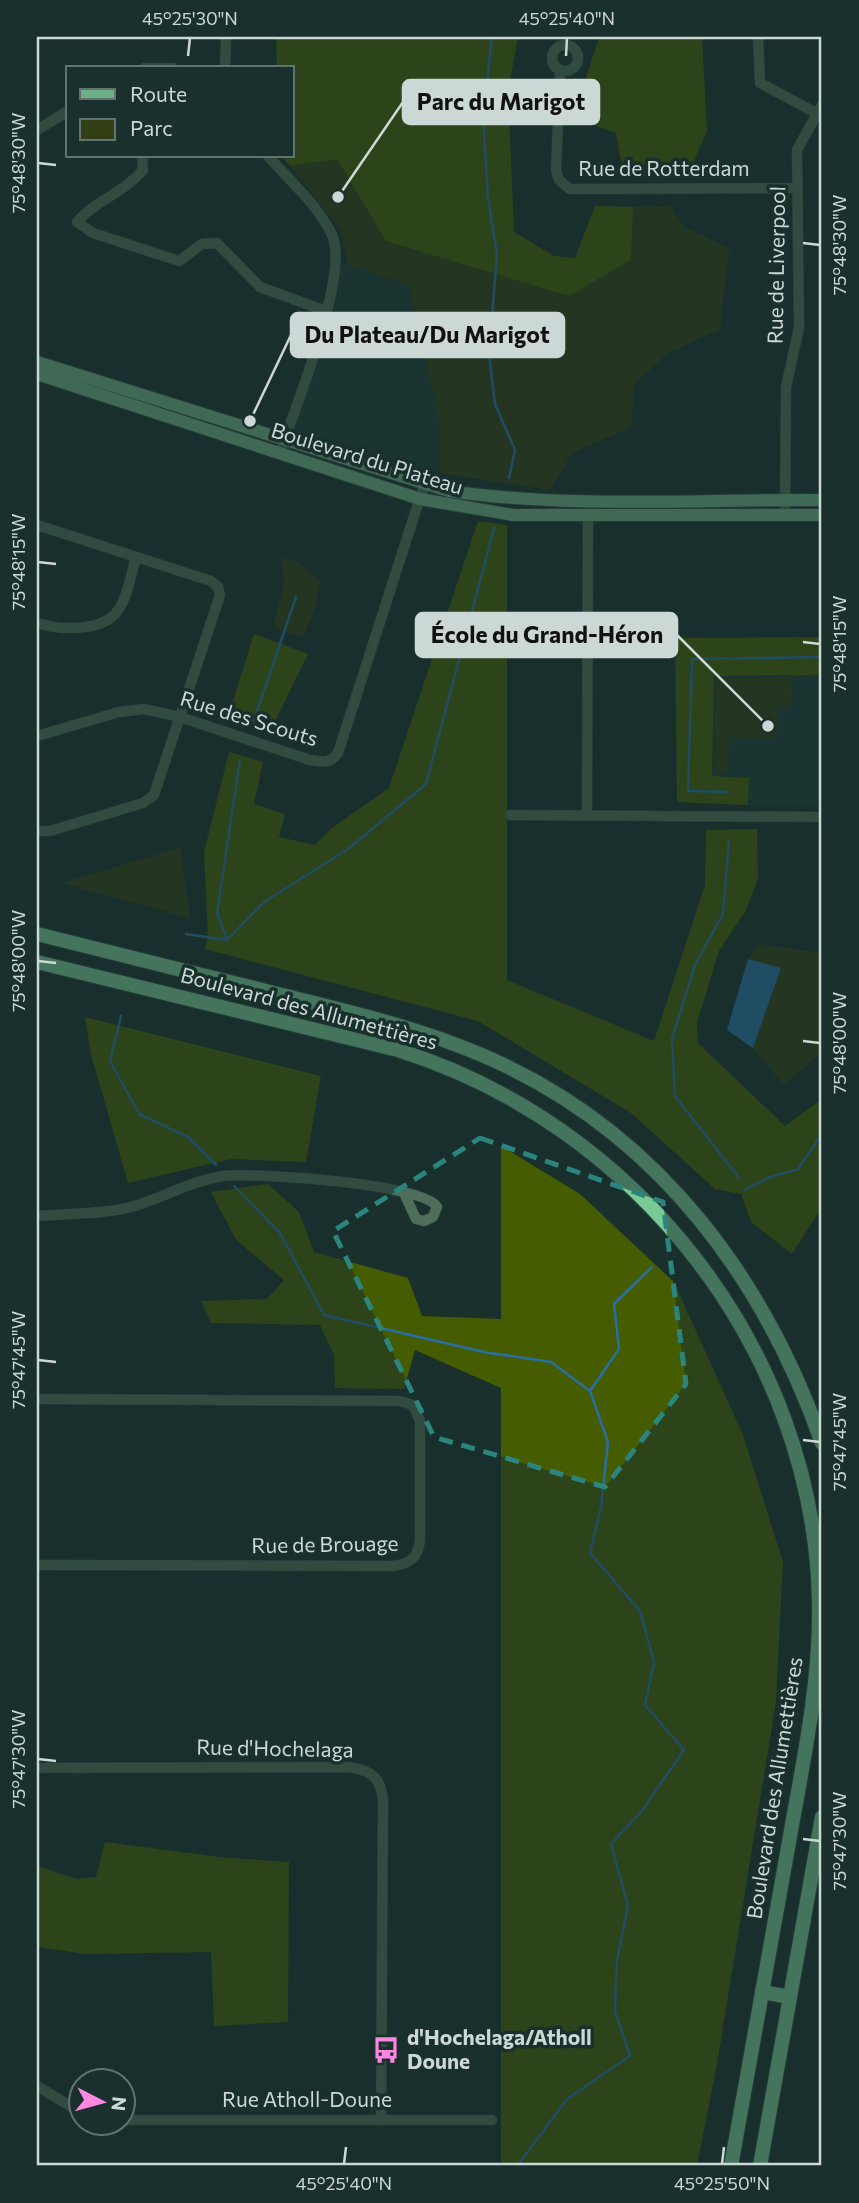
<svg xmlns="http://www.w3.org/2000/svg" width="859" height="2203" font-family="Commissioner,sans-serif">
<style>
.built{fill:#1a3b37}
.green{fill:#323f14}
.forest{fill:#455c00}
.water{fill:#286fa6}
.lines{fill:none;stroke-linecap:round;stroke-linejoin:round}
.stream{stroke:#286fa6;stroke-width:2.5}
.minor-casing{stroke:#354b48;stroke-width:11}
.major-casing{stroke:#354b48;stroke-width:14}
.highway-casing{stroke:#354b48;stroke-width:16}
.minor{stroke:#4e6e59;stroke-width:10}
.major{stroke:#6db085;stroke-width:12}
.highway{stroke:#78ca96;stroke-width:14}
.marked{fill:none;stroke:#2b857e;stroke-width:5;stroke-dasharray:14 9;stroke-linejoin:round}
.ticks{fill:none;stroke:#cbd8d6;stroke-width:2.5}
.labels{text-anchor:middle;stroke-width:7;stroke-linejoin:round;paint-order:stroke}
.street-label{font-size:21px;fill:#cbd8d6;stroke:#19302d}
.poi-label{font-size:21px;font-weight:bold;fill:#cbd8d6;stroke:#19302d;text-anchor:start}
.leader{fill:none;stroke:#cbd8d6;stroke-width:2.5}
.callout-dot{fill:#cbd8d6;stroke:#19302d;stroke-width:2.5}
.callout{fill:#cbd8d6;stroke:#cbd8d6;stroke-width:2.5}
.callout-label{font-size:23px;text-anchor:middle;font-weight:bold;fill:#111}
.neatline{fill:none;stroke:#cbd8d6;stroke-width:2.5}
.ticks-label{font-size:18px;text-anchor:middle;fill:#cbd8d6}
</style>
<rect width="100%" height="100%" fill="#19302d"/>
<g class="built">
<polygon points="337,261 408,284 440,425 436,488 284,440 333,288"/>
<polygon points="822,675 822,805 748,805 749,778 712,776 714,676"/>
</g>
<g class="green">
<polygon points="337,159 386,241 569,295 631,260 633,207 671,206 683,226 729,248 720,329 667,354 635,383 631,427 572,453 550,490 439,473 440,425 408,284 348,265 340,229 290,166"/>
<polygon points="282,558 297,562 320,581 314,611 303,636 280,631 274,624 284,585"/>
<polygon points="716,678 792,678 791,706 777,707 777,738 729,738 728,771 715,771"/>
<polygon points="180,848 190,918 62,883"/>
<polygon points="759,944 822,953 822,1052 784,1085 753,1048 781,968 748,959"/>
</g>
<g class="forest">
<polygon points="276,37 518,37 508,91 514,232 554,256 575,258 595,206 633,207 631,260 569,296 386,241 337,159 290,166 281,156 292,156 292,68 277,68"/>
<polygon points="599,37 702,37 707,131 688,175 624,177 616,133 573,118"/>
<polygon points="478,521 507,525 507,980 654,1041 705,885 706,830 757,829 758,879 746,910 719,951 697,1022 698,1043 785,1126 822,1099 822,1207 792,1254 751,1222 741,1194 715,1189 631,1113 478,1021 205,949 208,937 204,852 229,752 263,762 254,804 285,814 279,837 315,845 332,828 389,788"/>
<polygon points="254,634 308,654 271,730 228,717"/>
<polygon points="822,637 822,675 714,676 712,776 749,778 748,805 677,802 675,638"/>
<polygon points="85,1017 321,1076 306,1162 231,1159 128,1183 91,1054"/>
<polygon points="501,1146 580,1194 674,1282 743,1435 783,1562 776,1702 717,2064 697,2166 501,2166 501,1388 415,1350 404,1389 335,1388 334,1355 320,1325 211,1323 201,1301 267,1299 284,1280 236,1240 211,1192 268,1184 299,1212 314,1252 408,1278 422,1316 501,1319"/>
<polygon points="105,1842 219,1857 289,1862 288,2022 214,2026 211,1952 86,1954 37,1947 37,1866 77,1879 96,1877"/>
</g>
<polygon class="water" points="748,959 781,968 753,1048 727,1030"/>
<g class="lines">
<g class="stream">
<polyline points="492,37 483,116 488,198 497,254 489,354 495,404 515,450 509,478"/>
<polyline points="254,720 296,597"/>
<polyline points="728,792 688,791 692,659 822,657"/>
<polyline points="729,841 723,914 695,965 672,1039 675,1096 739,1178"/>
<polyline points="186,934 227,940 264,902 348,849 426,784 494,528"/>
<polyline points="227,939 217,913 240,760"/>
<polyline points="121,1016 110,1061 139,1114 188,1137 216,1165"/>
<polyline points="234,1186 280,1233 324,1315 484,1352 551,1362 590,1391"/>
<polyline points="744,1190 770,1177 798,1169 822,1134"/>
<polyline points="517,2166 567,2099 630,2056 615,2011 617,1960 628,1906 611,1844 641,1812 684,1750 645,1705 654,1662 640,1611 590,1553 601,1507 608,1442 590,1391 619,1349 614,1304 652,1267"/>
</g>
<defs>
<g id="minor">
<polyline points="758,37 760,83 816,113"/>
<circle cx="565" cy="58" r="13"/>
<polyline points="144,68 173,68"/>
<polyline points="225,68 226,37"/>
<polyline points="560,71 556,170 559,180 570,189 797,188"/>
<polyline points="37,130 68,111"/>
<path d="M 142,156 L 143,170 C 125,192 96,200 77,222 L 93,233 L 179,261 L 202,244 L 217,243 L 260,287 L 326,311"/>
<path d="M 268,156 C 289,180 319,206 332,235 C 350,275 295,407 280,453"/>
<polyline points="785,515 786,387 799,328 797,150 822,105"/>
<polyline points="37,525 211,581 218,587 220,595 154,795 143,803 50,831 37,831"/>
<path d="M 37,623 C 58,630 98,632 115,614 C 127,602 131,573 136,558"/>
<path d="M 37,736 L 119,712 L 144,709 L 180,717 L 310,760 C 322,762 330,764 338,753 L 424,485"/>
<polyline points="510,815 822,817"/>
<polyline points="587,816 588,515"/>
<path d="M 37,1216 C 70,1213 106,1215 138,1205 C 166,1196 194,1180 224,1176 C 254,1172 426,1184 437,1207 L 433,1217 L 424,1221 L 416,1219 L 404,1193"/>
<path d="M 37,1399 L 400,1401 L 413,1405 L 420,1421 L 420,1540 C 418,1558 410,1564 392,1566 L 37,1565"/>
<path d="M 37,1768 L 348,1767 C 371,1770 381,1777 383,1801 L 381,2120"/>
<polyline points="37,2086 80,2112"/>
<polyline points="122,2120 492,2120"/>
</g>
<g id="major">
<path d="M 37,362 L 449,491 C 572,509 699,499 822,500"/>
<polyline points="37,374 420,499 513,515 822,515"/>
</g>
<g id="highway">
<path d="M 37,934 C 117,954 198,974 278,994 C 355,1013 433,1031 504,1065 C 663,1141 765,1281 822,1443"/>
<path d="M 37,962 L 398,1050 C 637,1125 813,1349 819,1600 C 821,1681 803,1762 789,1842 C 769,1950 750,2058 731,2166"/>
<polyline points="762,1992 790,1997"/>
<polyline points="760,2166 822,1817"/>
</g>
</defs>
<use href="#minor" class="minor-casing"/>
<use href="#major" class="major-casing"/>
<use href="#highway" class="highway-casing"/>
<use href="#minor" class="minor"/>
<use href="#major" class="major"/>
<use href="#highway" class="highway"/>
</g>
<path d="M0 0H859V2203H0ZM 480,1138 L 663,1202 L 686,1384 L 605,1487 L 434,1437 L 333,1231 Z" fill="#19302d" fill-opacity=".55" fill-rule="evenodd"/>
<path class="marked" d="M 480,1138 L 663,1202 L 686,1384 L 605,1487 L 434,1437 L 333,1231 Z"/>
<path class="ticks" d="M 188,56 L 190,38M 566,56 L 567,38M 38,163 L 56,165M 803,243 L 820,245M 38,562 L 56,564M 803,642 L 820,644M 38,961 L 56,963M 803,1041 L 820,1043M 38,1360 L 56,1362M 803,1440 L 820,1442M 38,1759 L 56,1761M 803,1839 L 820,1841M 344,2164 L 346,2147M 722,2164 L 724,2147"/>
<defs>
<symbol id="bus-bare" viewBox="-9 -9 18 18"><path d="M-5-6H5V4H4V6H2V4H-2V6H-4V4H-5ZM-3.5-4V0h7V-4ZM-3.5 1.2v1.5H-2V1.2ZM2 1.2v1.5H3.5V1.2Z" fill="#fd86e1" stroke="#19302d" stroke-width="2.5" paint-order="stroke"/></symbol>
</defs>
<g fill-rule="evenodd">
<use href="#bus-bare" x="367" y="2031" width="38" height="38"/>
</g>
<g class="labels">
<g class="street-label">
<text x="664" y="176">Rue de Rotterdam</text>
<text transform="translate(777 265) rotate(-89)" y="7">Rue de Liverpool</text>
<text transform="translate(367 459) rotate(17)" y="7">Boulevard du Plateau</text>
<text transform="translate(249 719) rotate(17)" y="7">Rue des Scouts</text>
<text transform="translate(309 1009) rotate(15)" y="7">Boulevard des Allumettières</text>
<text transform="translate(325 1545) rotate(-1)" y="7">Rue de Brouage</text>
<text transform="translate(275 1749) rotate(1)" y="7">Rue d'Hochelaga</text>
<text transform="translate(775 1788) rotate(-81)" y="7">Boulevard des Allumettières</text>
<text x="307" y="2107">Rue Atholl-Doune</text>
</g>
<g class="poi-label">
<text x="407" y="2045">d'Hochelaga/Atholl<tspan x="407" dy="24">Doune</tspan></text>
</g>
</g>
<path class="leader" d="M338 197L403 102M250 421L291 335M768 726L677 635"/>
<g class="callout-dot">
<circle cx="338" cy="197" r="7"/>
<circle cx="250" cy="421" r="7"/>
<circle cx="768" cy="726" r="7"/>
</g>
<g class="callout">
<rect x="403" y="80" width="196" height="44" rx="7"/>
<rect x="291" y="313" width="273" height="44" rx="7"/>
<rect x="416" y="613" width="261" height="44" rx="7"/>
</g>
<g class="callout-label">
<text x="501" y="110">Parc du Marigot</text>
<text x="427" y="343">Du Plateau/Du Marigot</text>
<text x="547" y="643">École du Grand-Héron</text>
</g>
<rect width="859" height="2203" fill="none" stroke="#19302d" stroke-width="77"/>
<rect x="66" y="66" width="228" height="91" fill="#19302d" stroke="#607371" stroke-width="2"/>
<rect x="80" y="89" width="35" height="10" fill="#6db085" stroke="#607371" stroke-width="2"/>
<text x="130" y="102" font-size="21" fill="#cbd8d6">Route</text>
<rect x="80" y="119" width="35" height="21" fill="#323f14" stroke="#607371" stroke-width="2"/>
<text x="130" y="136" font-size="21" fill="#cbd8d6">Parc</text>
<g transform="translate(102 2102) rotate(96)"><circle r="33" fill="#19302d" stroke="#607371" stroke-width="2"/>
<path d="M0-5L12 26L0 18L-12 26Z" fill="#fd86e1"/>
<text y="-10" font-size="19" font-weight="bold" text-anchor="middle" fill="#cbd8d6">N</text>
</g>
<rect x="38" y="38" width="782" height="2126" class="neatline"/>
<g class="ticks-label">
<text x="190" y="25">45°25'30"N</text>
<text x="567" y="25">45°25'40"N</text>
<text transform="translate(19 163) rotate(-90)" y="6">75°48'30"W</text>
<text transform="translate(840 245) rotate(-90)" y="6">75°48'30"W</text>
<text transform="translate(19 562) rotate(-90)" y="6">75°48'15"W</text>
<text transform="translate(840 644) rotate(-90)" y="6">75°48'15"W</text>
<text transform="translate(19 961) rotate(-90)" y="6">75°48'00"W</text>
<text transform="translate(840 1043) rotate(-90)" y="6">75°48'00"W</text>
<text transform="translate(19 1360) rotate(-90)" y="6">75°47'45"W</text>
<text transform="translate(840 1442) rotate(-90)" y="6">75°47'45"W</text>
<text transform="translate(19 1759) rotate(-90)" y="6">75°47'30"W</text>
<text transform="translate(840 1841) rotate(-90)" y="6">75°47'30"W</text>
<text x="344" y="2190">45°25'40"N</text>
<text x="722" y="2190">45°25'50"N</text>
</g>
</svg>
